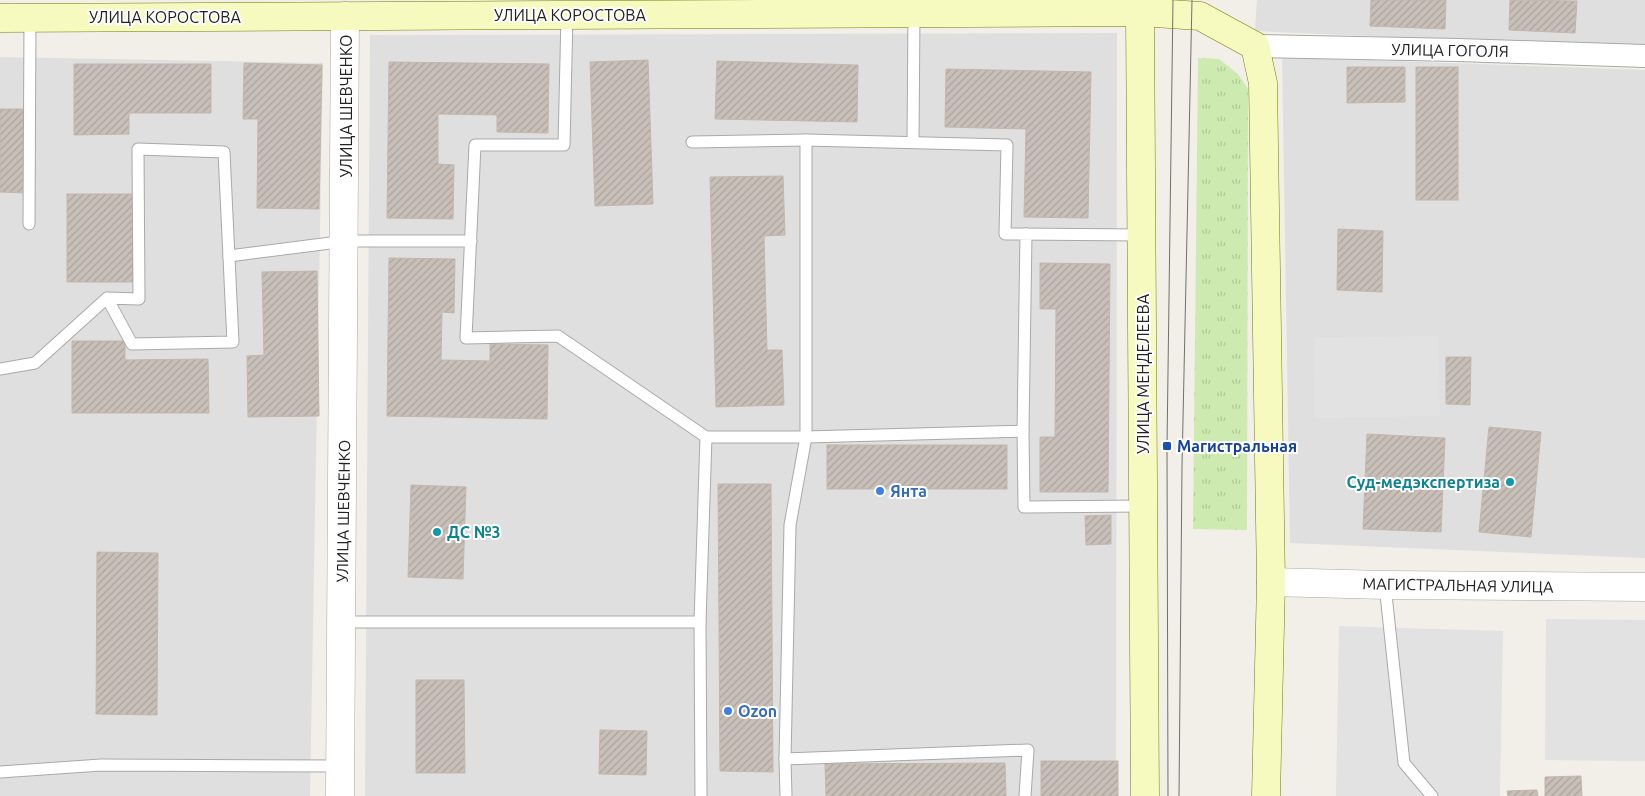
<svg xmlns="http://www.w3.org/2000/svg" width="1645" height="796" font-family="Ubuntu,sans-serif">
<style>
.residential{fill:#e0dfdf}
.grass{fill:url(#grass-tufts)}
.parking{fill:#e2e2e2}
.building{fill:url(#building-hatch);stroke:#c4b6ab}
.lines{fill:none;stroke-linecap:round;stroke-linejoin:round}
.service-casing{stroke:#a9a9a9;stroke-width:13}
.minor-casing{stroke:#a9a9a9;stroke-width:24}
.tertiary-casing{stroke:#a9a9a9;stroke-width:29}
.secondary-casing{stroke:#707d05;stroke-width:29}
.service{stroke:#fff;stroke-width:11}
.minor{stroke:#fff;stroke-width:22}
.tertiary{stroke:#fff;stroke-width:28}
.secondary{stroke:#f7fabf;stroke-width:28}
.tram{stroke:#707070;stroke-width:1}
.transit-dot{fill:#1a4fb4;stroke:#fff;stroke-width:2}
.culture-dot{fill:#0f9aa8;stroke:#fff;stroke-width:2}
.shop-dot{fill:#3f7fe0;stroke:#fff;stroke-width:2}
.labels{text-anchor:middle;stroke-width:4;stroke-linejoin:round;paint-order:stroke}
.street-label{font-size:16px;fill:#222;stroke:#fff}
.transit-label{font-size:16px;font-weight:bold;fill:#164399;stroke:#fff;text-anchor:start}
.culture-label{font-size:16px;font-weight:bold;fill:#0d838f;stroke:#fff;text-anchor:end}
.shop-label{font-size:16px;font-weight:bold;fill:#366cbe;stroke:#fff;text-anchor:start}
</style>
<defs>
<pattern id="grass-tufts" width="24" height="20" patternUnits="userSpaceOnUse" patternTransform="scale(1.25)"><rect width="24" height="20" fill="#cdebb0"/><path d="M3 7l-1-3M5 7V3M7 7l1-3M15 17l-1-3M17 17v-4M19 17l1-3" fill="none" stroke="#b0c997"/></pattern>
<pattern id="building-hatch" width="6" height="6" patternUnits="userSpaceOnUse" patternTransform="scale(1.25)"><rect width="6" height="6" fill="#c7bfb8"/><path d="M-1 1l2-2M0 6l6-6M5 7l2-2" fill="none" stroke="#aba49e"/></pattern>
</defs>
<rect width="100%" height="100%" fill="#f2efe9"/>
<g class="residential">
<polygon points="1257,0 1645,0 1645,48 1255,31"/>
<polygon points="1117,33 1116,796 365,796 370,35"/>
<polygon points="0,57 323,63 310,796 0,796"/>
<polygon points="1282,57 1645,70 1645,558 1290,543"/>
</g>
<polygon class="grass" points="1198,58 1219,59 1238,74 1248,89 1247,530 1193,529"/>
<g class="parking">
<polygon points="1438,336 1440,416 1315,418 1314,338"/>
<polygon points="1546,619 1645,620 1645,761 1545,760"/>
<polygon points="1339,626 1503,631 1500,796 1336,796"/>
</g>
<g class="building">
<polygon points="1371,0 1446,0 1445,29 1370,26"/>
<polygon points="1510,0 1577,1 1575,33 1509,30"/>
<polygon points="648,60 653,204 595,206 590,62"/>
<polygon points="717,61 858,65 857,122 715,119"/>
<polygon points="389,62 549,64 548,133 497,132 497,115 438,114 438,164 454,165 453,219 387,218"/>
<polygon points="244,63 322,65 319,209 257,208 258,119 243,119"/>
<polygon points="74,64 211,64 211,113 129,113 129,134 74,135"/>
<polygon points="1347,67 1405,67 1405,102 1347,103"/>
<rect x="1416" y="67" width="42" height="133"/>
<polygon points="946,69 1091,72 1088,218 1024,217 1026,129 945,127"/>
<polygon points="0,109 25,109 24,193 0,192"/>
<polygon points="783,176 785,235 764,236 767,350 782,350 784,405 716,407 710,177"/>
<rect x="67" y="194" width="67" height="88"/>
<polygon points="1338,229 1383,231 1382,292 1337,290"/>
<polygon points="389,258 455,259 454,313 442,312 441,360 490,361 490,344 548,345 547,419 387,416"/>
<polygon points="1040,263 1110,264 1108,492 1040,492 1040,437 1055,437 1056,309 1040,309"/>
<polygon points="317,271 319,416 248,417 247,356 264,355 262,272"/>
<polygon points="72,341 125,341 125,360 208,359 209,413 72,413"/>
<polygon points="1446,357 1471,357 1470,405 1446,404"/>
<polygon points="1489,427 1541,432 1531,537 1479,532"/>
<polygon points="1367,434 1445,438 1441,532 1363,529"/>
<rect x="827" y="445" width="180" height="44"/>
<polygon points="718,484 771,484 773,772 720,771"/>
<polygon points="411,485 466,487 463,579 408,577"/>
<polygon points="1111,515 1111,544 1086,545 1085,516"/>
<polygon points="97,552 158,553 157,715 96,714"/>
<polygon points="416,680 464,680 465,773 416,773"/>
<polygon points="600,730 647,731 646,775 599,774"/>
<rect x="1041" y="761" width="77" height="35"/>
<polygon points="1005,763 1006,796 826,796 825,764"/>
<polygon points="1581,776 1582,796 1545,796 1545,777"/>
<polygon points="1537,790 1538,796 1508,796 1507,791"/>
</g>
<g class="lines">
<defs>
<g id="service">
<polyline points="567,15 564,145 475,145 466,338 558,336 706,437 806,437 790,525 785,759 1028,750 1025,796"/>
<polyline points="692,142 806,140"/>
<polyline points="913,142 914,13"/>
<polyline points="29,224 30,17"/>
<polyline points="1026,234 1023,431 806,437 806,140 1007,145 1005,234 1142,235"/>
<polyline points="229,256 346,241 471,241"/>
<polyline points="0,369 35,363 107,298 139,299 138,149 224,152 233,342 132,344 107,298"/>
<polyline points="1023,431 1024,507 1143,506"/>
<polyline points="1385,585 1404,763 1432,796"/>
<polyline points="342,622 700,622"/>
<polyline points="785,759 786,796"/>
<polyline points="0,772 101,765 341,766"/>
<polyline points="701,796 700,622 706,437"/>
</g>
<polyline id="minor" points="1255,46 1458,50 1645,56"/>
<g id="tertiary">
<polyline points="1271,582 1385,585 1645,587"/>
<polyline points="340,796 345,16"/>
</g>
<g id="secondary">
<polyline points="1140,12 1145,796"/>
<polyline points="0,18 1140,12 1200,16 1255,46 1263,83 1271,582 1266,796"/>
</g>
</defs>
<use href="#service" class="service-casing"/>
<use href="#minor" class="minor-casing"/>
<use href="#tertiary" class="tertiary-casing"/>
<use href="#secondary" class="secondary-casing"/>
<use href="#service" class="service"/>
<use href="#minor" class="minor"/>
<use href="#tertiary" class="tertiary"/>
<use href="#secondary" class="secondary"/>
<g class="tram">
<polyline points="1168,796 1167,446 1173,0"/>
<polyline points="1179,796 1182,466 1192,0"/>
</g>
</g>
<rect class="transit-dot" x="1162" y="441" width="10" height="10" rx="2.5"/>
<g class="culture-dot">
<circle cx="1510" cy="482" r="5"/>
<circle cx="437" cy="532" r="5"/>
</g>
<g class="shop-dot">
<circle cx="880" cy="491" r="5"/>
<circle cx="728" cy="711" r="5"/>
</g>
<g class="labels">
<g class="street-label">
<text x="570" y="21">УЛИЦА КОРОСТОВА</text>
<text x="165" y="23">УЛИЦА КОРОСТОВА</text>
<text transform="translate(1450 50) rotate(1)" y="6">УЛИЦА ГОГОЛЯ</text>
<text transform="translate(346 106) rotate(-90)" y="6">УЛИЦА ШЕВЧЕНКО</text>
<text transform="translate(1143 374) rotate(-90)" y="6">УЛИЦА МЕНДЕЛЕЕВА</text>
<text transform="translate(343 511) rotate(-89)" y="6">УЛИЦА ШЕВЧЕНКО</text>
<text transform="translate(1458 585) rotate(1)" y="6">МАГИСТРАЛЬНАЯ УЛИЦА</text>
</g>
<g class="transit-label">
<text x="1177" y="452">Магистральная</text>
</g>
<g class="culture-label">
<text x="1500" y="488">Суд-медэкспертиза</text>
<text x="447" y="538" text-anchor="start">ДС №3</text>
</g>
<g class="shop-label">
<text x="890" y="497">Янта</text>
<text x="738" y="717">Ozon</text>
</g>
</g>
</svg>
